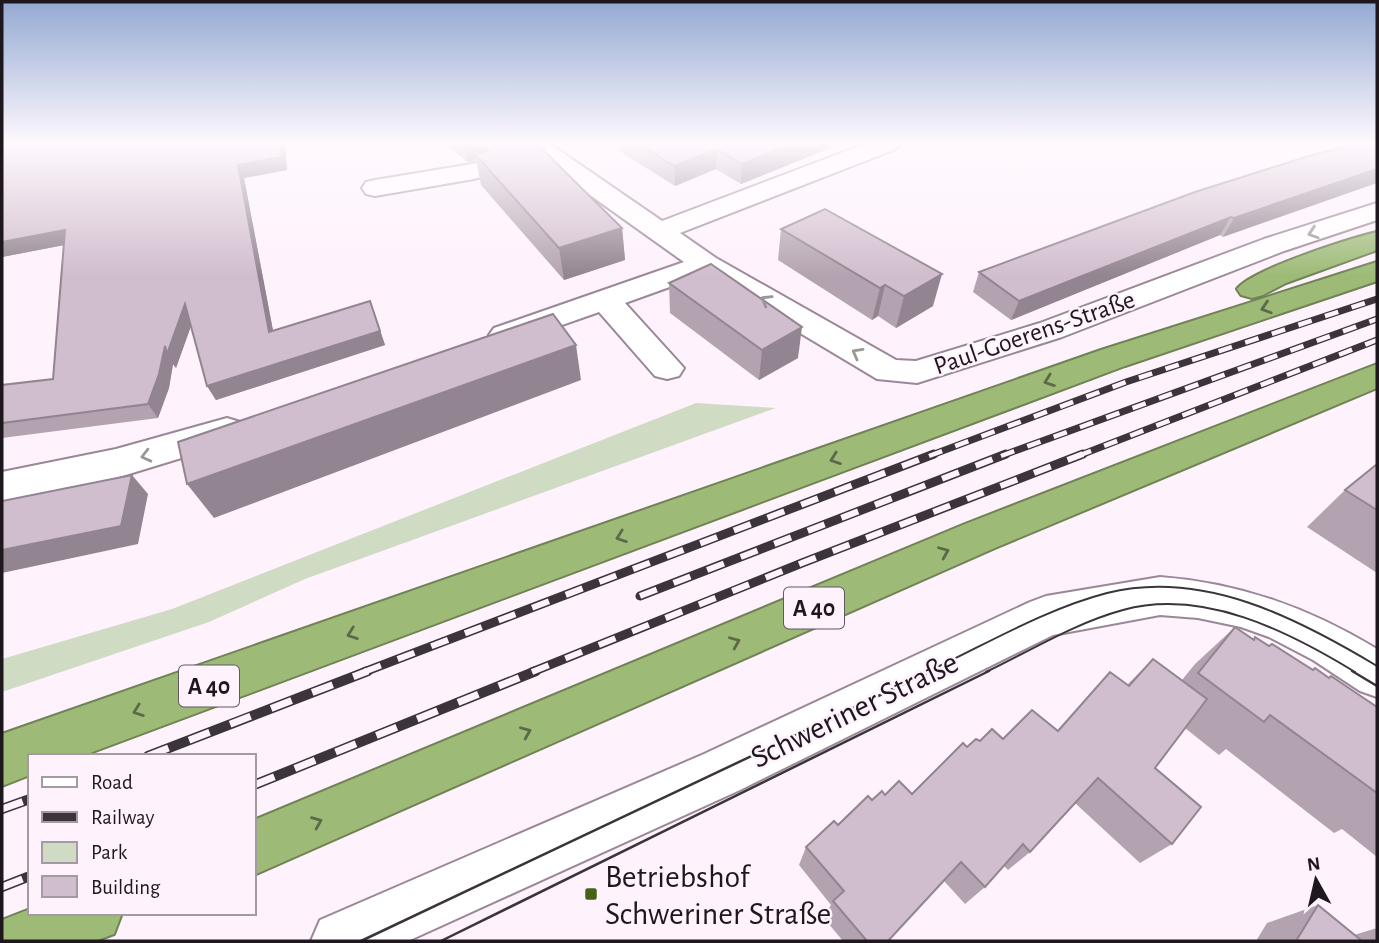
<svg xmlns="http://www.w3.org/2000/svg" width="1379" height="943" font-family="'Alegreya Sans',sans-serif">
<style>
.green{fill:#d0dbc4}
.lines{fill:none;stroke-linecap:round;stroke-linejoin:round}
.minor-casing{stroke:#9a8797;stroke-width:4}
.highway-casing{stroke:#718257;stroke-width:4}
.minor{fill:#fff;fill-rule:evenodd}
.highway{fill:#9dbb76;fill-rule:evenodd}
.tram-far1{stroke:#3c343b;stroke-width:2}
.tram{stroke:#3c343b;stroke-width:2.5}
.rail-far2-casing{stroke:#3c343b;stroke-width:7}
.rail-far1-casing{stroke:#3c343b;stroke-width:9}
.rail-casing{stroke:#3c343b;stroke-width:10}
.rail-far2{stroke:#fef2fc;stroke-width:4.5;stroke-dasharray:14;stroke-linecap:butt}
.rail-far1{stroke:#fef2fc;stroke-width:6;stroke-dasharray:18;stroke-linecap:butt}
.rail{stroke:#fef2fc;stroke-width:7;stroke-dasharray:22;stroke-linecap:butt}
.wall{fill:#b3a3b0}
.shaded-wall{fill:#928490}
.building{fill:#d0bdcd;stroke:#928490;stroke-width:2}
.oneway{stroke:#9a9799}
.oneway2{stroke:#5e694a}
.poi-dot{fill:#476214;stroke:#fef2fc;stroke-width:2.5}
.labels{text-anchor:middle;stroke-width:5;stroke-linejoin:round;paint-order:stroke}
.shield{fill:#fef2fc;stroke:#615960;stroke-width:2}
.shield-label{font-size:24px;font-weight:bold;fill:#1e171d}
.street-label{font-size:26px;fill:#1e171d;stroke:#fef2fc}
.near-street-label{font-size:32px;fill:#1e171d;stroke:#fef2fc}
.near-poi-label{font-size:32px;fill:#1e171d;stroke:#fef2fc;text-anchor:start}
</style>
<rect width="100%" height="100%" fill="#fef2fc"/>
<polygon class="green" points="696,403 776,408 305,579 209,622 2,692 2,659 172,609"/>
<g class="lines">
<defs>
<g id="minor">
<polygon points="522,144 550,144 662,221 865,144 900,144 896,149 680,233 716,258 896,360 916,361 1040,323 1264,239 1377,203 1377,220 1284,251 1062,337 917,383 877,379 703,275 625,303 684,368 679,376 667,379 655,376 599,312 505,345 494,342 489,335 494,328 684,262 538,158 536,161 474,179 375,196 366,194 362,188 366,182 375,180 472,164 525,149"/>
<polygon points="227,418 240,422 245,431 240,440 116,478 2,502 2,472 116,449"/>
<path d="M 1160,577 C 1240,583 1309,608 1377,649 L 1377,697 L 1360,691 L 1313,660 L 1269,637 L 1241,627 L 1198,618 L 1160,615 L 1053,635 L 740,790 L 408,941 L 311,941 L 320,920 L 704,754 L 1030,602 L 1046,596 Z"/>
</g>
<g id="highway">
<path d="M 1377,232 L 1377,250 L 1286,283 L 1263,295 L 1252,298 L 1241,295 L 1237,289 C 1250,270 1351,238 1377,232 Z"/>
<polygon points="1377,262 1377,281 1125,366 82,756 30,756 30,775 2,786 2,734 1101,350"/>
<polygon points="1377,364 1377,388 995,548 254,875 254,820 965,524"/>
<polygon points="30,909 30,913 122,913 114,934 95,941 2,941 2,920"/>
</g>
</defs>
<use href="#minor" class="minor-casing"/>
<use href="#highway" class="highway-casing"/>
<use href="#minor" class="minor"/>
<use href="#highway" class="highway"/>
<g class="tram-far1">
<path d="M 927,672 C 985,645 1045,609 1107,593 C 1203,569 1297,618 1377,666"/>
<path d="M 986,672 C 1030,651 1075,623 1123,610 C 1203,588 1288,631 1355,672"/>
</g>
<g class="tram">
<polyline points="1352,671 1377,686"/>
<polyline points="361,941 931,671"/>
<polyline points="441,941 989,671"/>
</g>
<defs>
<g id="rail-far2">
<polyline points="929,456 1126,382 1377,299"/>
<polyline points="1001,456 1377,319"/>
<polyline points="1078,456 1377,340"/>
</g>
<g id="rail-far1">
<polyline points="640,596 1006,454"/>
<polyline points="364,672 934,454"/>
<polyline points="532,672 802,563 1083,454"/>
</g>
<g id="rail">
<polyline points="148,756 368,671"/>
<polyline points="254,785 536,671"/>
<polyline points="2,809 30,799"/>
<polyline points="2,887 30,876"/>
</g>
</defs>
<use href="#rail-far2" class="rail-far2-casing"/>
<use href="#rail-far1" class="rail-far1-casing"/>
<use href="#rail" class="rail-casing"/>
<use href="#rail-far2" class="rail-far2"/>
<use href="#rail-far1" class="rail-far1"/>
<use href="#rail" class="rail"/>
</g>
<g class="wall">
<polygon points="2,144 285,144 287,170 244,178 273,331 375,315 385,345 216,400 207,386 191,325 176,368 173,364 169,388 158,418 2,438 2,385 53,379 64,245 2,257"/>
<polygon points="444,144 537,144 622,228 625,260 564,280 481,185 476,160 468,162"/>
<polygon points="608,144 840,144 741,184 716,169 675,186"/>
<polygon points="1312,155 1223,237 1220,235 1011,320 973,292 979,272"/>
<polygon points="781,229 933,306 896,328 878,316 872,320 778,260"/>
<polygon points="669,283 798,358 759,380 670,313"/>
<polygon points="1377,464 1377,573 1307,527 1345,490"/>
<polygon points="1235,627 1253,639 1255,637 1269,646 1312,670 1315,668 1329,678 1377,707 1377,857 1342,829 1334,833 1226,749 1219,755 1185,728 1155,768 1172,844 1140,863 1075,803 1030,852 1008,870 1004,866 985,887 965,904 944,881 888,941 843,941 823,917 831,905 799,865 806,847 872,800 885,795 912,794 967,747 980,741 1057,731 1110,672 1127,685 1153,659 1182,680 1195,664"/>
<polygon points="1318,905 1354,935 1377,928 1377,941 1256,941 1267,923"/>
</g>
<g class="shaded-wall">
<polygon points="280,144 285,144 287,170 244,178 276,346 269,332 238,165"/>
<polygon points="464,144 515,144 489,151 483,146 485,157 475,154 476,160 468,162"/>
<polygon points="792,144 840,144 741,184 742,164"/>
<polygon points="717,149 716,169 675,186 674,166"/>
<polygon points="1377,169 1377,183 1223,237 1234,218"/>
<polygon points="1231,217 1220,235 1011,320 1019,301"/>
<polygon points="622,228 625,260 564,280 559,248"/>
<polygon points="65,230 75,243 2,257 2,242"/>
<polygon points="942,274 933,306 896,328 904,296"/>
<polygon points="885,285 878,316 872,320 880,288"/>
<polygon points="370,301 385,345 216,400 207,386"/>
<polygon points="185,304 194,318 176,368 173,364 169,388 158,418 148,404 165,346"/>
<polygon points="802,327 798,358 759,380 762,350"/>
<polygon points="576,345 581,380 214,518 187,484"/>
<polygon points="132,475 148,494 138,544 2,573 2,550"/>
</g>
<g class="building">
<polygon points="2,144 280,144 281,157 238,165 269,332 370,301 380,331 207,386 185,304 167,354 165,346 159,374 148,404 2,423 2,385 53,379 65,230 2,242"/>
<polygon points="491,144 537,144 622,228 559,248 475,154 489,151 483,146"/>
<polygon points="639,144 792,144 742,164 717,149 674,166"/>
<polygon points="1356,144 1377,144 1377,169 1234,218 1231,217 1019,301 979,272 1195,192 1312,155"/>
<polygon points="825,209 942,274 904,296 885,285 880,288 781,229"/>
<polygon points="711,264 802,327 762,350 669,283"/>
<polygon points="553,314 576,345 187,484 178,442"/>
<polygon points="1377,464 1377,510 1345,490"/>
<polygon points="132,475 121,526 2,550 2,501"/>
<polygon points="1235,627 1254,640 1255,637 1269,646 1272,644 1313,670 1315,668 1329,678 1331,676 1377,707 1377,793 1270,715 1264,722 1198,673"/>
<polygon points="1153,659 1207,699 1155,768 1201,807 1172,844 1098,778 1030,852 1023,844 985,887 961,862 888,941 867,941 833,901 844,891 806,847 834,821 838,825 868,796 872,800 882,791 885,795 899,781 912,794 963,743 967,747 976,739 980,741 992,729 1003,739 1032,710 1058,731 1110,672 1129,686"/>
<polygon points="1318,905 1362,941 1296,941"/>
</g>
<defs><path id="oneway-chevron" d="M-2-3.5L2.5 0L-2 3.5" fill="none" stroke-width="1.6" stroke-linecap="round" stroke-linejoin="round" transform="scale(1.75)"/></defs>
<g class="oneway">
<use href="#oneway-chevron" transform="translate(1313 233) rotate(162)"/>
<use href="#oneway-chevron" transform="translate(766 300) rotate(-149)"/>
<use href="#oneway-chevron" transform="translate(857 353) rotate(-151)"/>
<use href="#oneway-chevron" transform="translate(146 456) rotate(166)"/>
</g>
<g class="oneway2">
<use href="#oneway-chevron" transform="translate(1266 308) rotate(162)"/>
<use href="#oneway-chevron" transform="translate(1049 381) rotate(160)"/>
<use href="#oneway-chevron" transform="translate(835 459) rotate(160)"/>
<use href="#oneway-chevron" transform="translate(621 537) rotate(160)"/>
<use href="#oneway-chevron" transform="translate(944 552) rotate(-23)"/>
<use href="#oneway-chevron" transform="translate(352 634) rotate(160)"/>
<use href="#oneway-chevron" transform="translate(735 642) rotate(-23)"/>
<use href="#oneway-chevron" transform="translate(138 711) rotate(160)"/>
<use href="#oneway-chevron" transform="translate(526 732) rotate(-23)"/>
<use href="#oneway-chevron" transform="translate(317 822) rotate(-22)"/>
</g>
<linearGradient id="sky" x2="0" y2="1"><stop stop-color="#93a9d2"/><stop offset="0.52" stop-color="#fff9fe"/><stop offset="1" stop-color="#fff9fe" stop-opacity="0"/></linearGradient>
<rect width="1379" height="276" fill="url(#sky)"/>
<rect class="poi-dot" x="584" y="887" width="14" height="14" rx="3.5"/>
<g class="labels">
<g class="shield">
<rect x="784" y="587.5" width="60" height="41" rx="5"/>
<rect x="179" y="665.5" width="60" height="41" rx="5"/>
</g>
<g class="shield-label">
<text x="814" y="616">A 40</text>
<text x="209" y="694">A 40</text>
</g>
<g class="street-label">
<text transform="translate(1034 332) rotate(-19)" y="9">Paul-Goerens-Straße</text>
</g>
<g class="near-street-label">
<text transform="translate(854 709) rotate(-26)" y="11">Schweriner Straße</text>
</g>
<g class="near-poi-label">
<text x="605" y="887">Betriebshof<tspan x="605" dy="37">Schweriner Straße</tspan></text>
</g>
</g>
<rect width="1379" height="943" fill="none" stroke="#1e171d" stroke-width="7"/>
<rect x="28" y="754" width="228" height="161" fill="#fef2fc" stroke="#a49aa3" stroke-width="2"/>
<rect x="42" y="777" width="35" height="10" fill="#ffffff" stroke="#a49aa3" stroke-width="2"/>
<text x="91" y="789" font-size="21" fill="#1e171d">Road</text>
<rect x="42" y="812" width="35" height="10" fill="#3c343b" stroke="#a49aa3" stroke-width="2"/>
<text x="91" y="824" font-size="21" fill="#1e171d">Railway</text>
<rect x="42" y="842" width="35" height="21" fill="#d0dbc4" stroke="#a49aa3" stroke-width="2"/>
<text x="91" y="859" font-size="21" fill="#1e171d">Park</text>
<rect x="42" y="876" width="35" height="21" fill="#d0bdcd" stroke="#a49aa3" stroke-width="2"/>
<text x="91" y="894" font-size="21" fill="#1e171d">Building</text>
<g transform="translate(1316 880) rotate(352)" stroke="#fef2fc" stroke-width="5" paint-order="stroke">
<path d="M0-5L12 26L0 18L-12 26Z" fill="#1e171d"/>
<text y="-10" font-size="19" font-weight="bold" text-anchor="middle" fill="#1e171d">N</text>
</g>
</svg>
